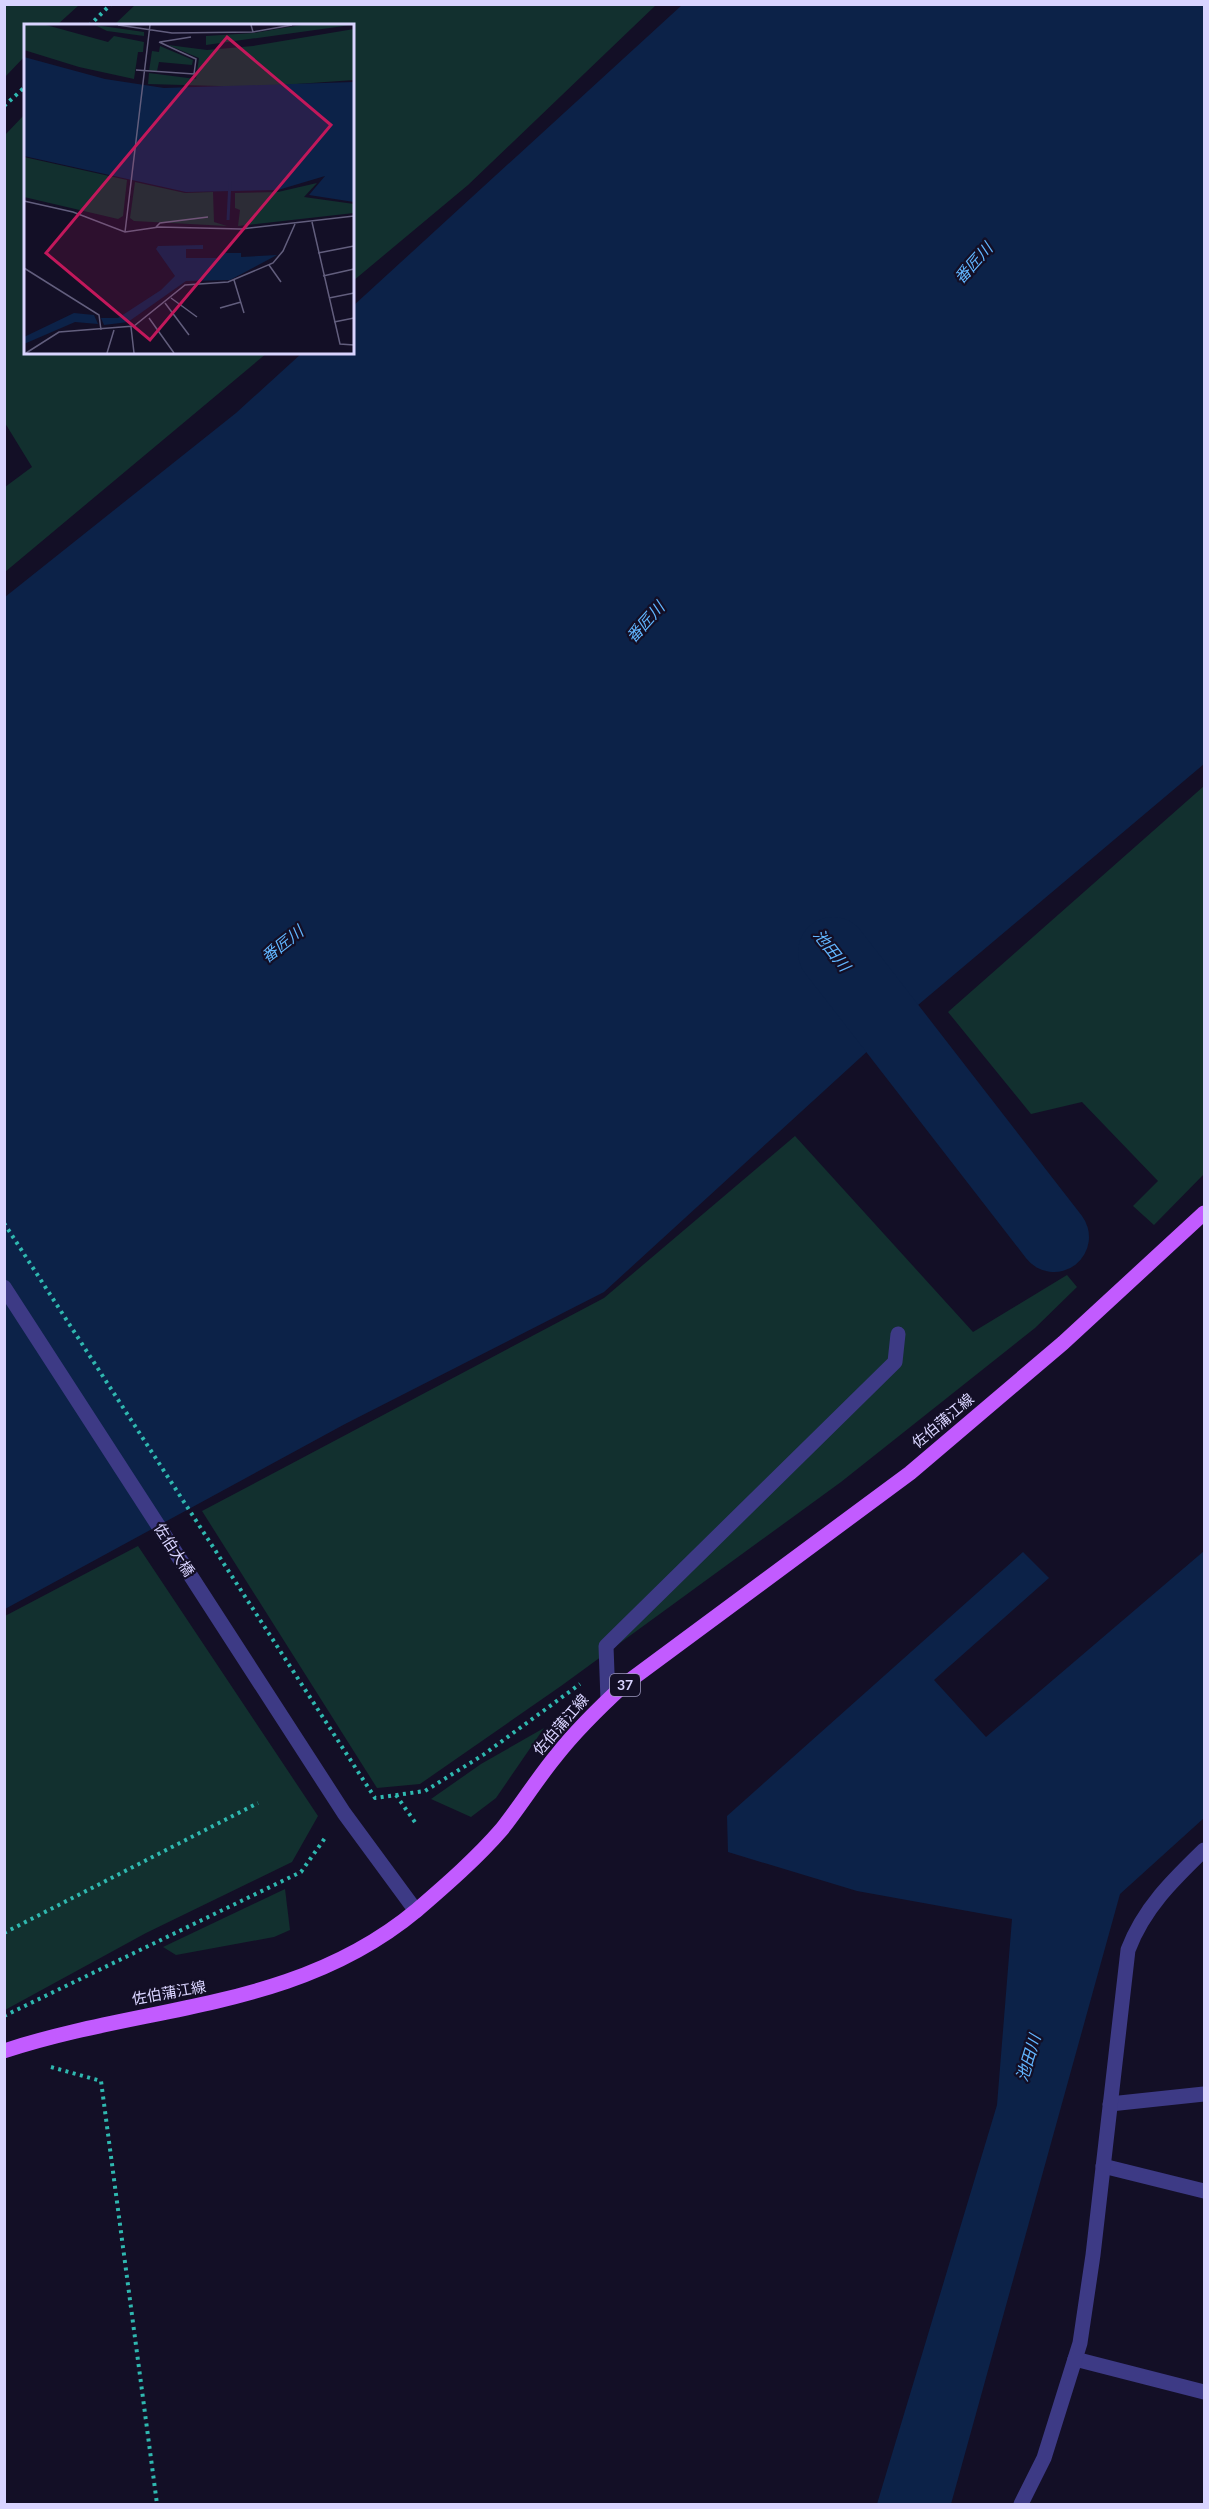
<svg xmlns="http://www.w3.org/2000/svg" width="1209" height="2509" font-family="Lato,'Noto Sans JP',sans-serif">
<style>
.green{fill:#12302f}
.water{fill:#0c2248}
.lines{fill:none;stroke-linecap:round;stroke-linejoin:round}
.river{stroke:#0c2248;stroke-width:70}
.path{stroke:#2fb8b0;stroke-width:4;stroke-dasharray:3 4.5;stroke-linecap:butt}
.minor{stroke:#3d3a85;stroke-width:15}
.major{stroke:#c25bff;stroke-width:15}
.labels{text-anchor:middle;stroke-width:4.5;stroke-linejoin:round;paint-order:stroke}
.shield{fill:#130f26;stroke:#9e99be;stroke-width:1.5}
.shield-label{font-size:14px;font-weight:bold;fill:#d9d4ff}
.street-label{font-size:15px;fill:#d9d4ff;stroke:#130f26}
.water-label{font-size:16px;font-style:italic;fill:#62b6ff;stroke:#130f26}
.inset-river{fill:none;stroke:#0c2248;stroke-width:3}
.inset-road{fill:none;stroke:#625e7d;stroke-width:1.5}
.view{fill:#c2185b;fill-opacity:0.15;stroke:#c2185b;stroke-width:3}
.inset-edge{fill:none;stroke:#d9d4ff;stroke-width:3}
</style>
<rect width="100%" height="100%" fill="#130f26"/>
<g class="green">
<polygon points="5,4 79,4 79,5 57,25 26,26 25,56 5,77"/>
<polygon points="135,5 135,4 656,5 468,185 353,281 352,26 114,25"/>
<polygon points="25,114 26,352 267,353 5,572 5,487 32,467 5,423 5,135"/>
<polygon points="1204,786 1204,1174 1154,1225 1133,1206 1158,1181 1082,1102 1031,1114 948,1012"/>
<polygon points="795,1136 973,1332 1067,1275 1077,1287 1035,1328 841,1482 561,1686 420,1784 377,1788 202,1511 604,1298"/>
<polygon points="138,1546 318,1816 292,1862 146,1933 5,2010 5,1616"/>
<polygon points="544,1728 496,1798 471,1817 431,1799 481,1764"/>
<polygon points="285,1889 290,1930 274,1937 176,1955 163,1947"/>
</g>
<g class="water">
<polygon points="682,5 1204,5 1204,764 918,1005 604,1292 345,1424 5,1609 5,597 236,413 302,353 352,352 353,306"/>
<polygon points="1204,1551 1204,1818 1120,1894 951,2504 877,2504 997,2105 1012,1919 857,1891 728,1852 727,1816 1023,1552 1049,1578 934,1680 986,1737"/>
</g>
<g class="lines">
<polyline class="river" points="833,952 1054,1237"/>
<g class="path">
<polyline points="89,26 111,4"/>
<polyline points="4,106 26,86"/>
<polyline points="4,1223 375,1798 425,1791 483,1755 580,1684"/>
<polyline points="396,1795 417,1825"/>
<polyline points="4,1933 258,1803"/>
<polyline points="4,2016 301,1872 325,1838"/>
<polyline points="51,2067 101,2081 157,2504"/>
</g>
<g class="minor">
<polyline points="4,1287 344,1813 416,1911"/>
<polyline points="608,1700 606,1646 895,1362 898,1334"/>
<polyline points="1110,2104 1204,2094"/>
<polyline points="1103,2166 1204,2191"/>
<polyline points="1075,2359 1204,2392"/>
<path d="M 1021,2504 L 1044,2458 L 1080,2343 L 1093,2255 L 1128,1950 C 1144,1908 1173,1880 1204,1850"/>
</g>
<path class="major" d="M 4,2051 C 146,2004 296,2011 417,1910 C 446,1885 477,1858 502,1829 C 521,1805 537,1779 556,1756 C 577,1729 600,1707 625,1684 L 910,1473 L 1063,1343 L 1204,1213"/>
</g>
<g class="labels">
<rect class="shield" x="610" y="1674" width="30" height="22" rx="4.5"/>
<g class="shield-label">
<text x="625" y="1690">37</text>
</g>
<g class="street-label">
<text transform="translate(943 1421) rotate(-40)" y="5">佐伯蒲江線</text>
<text transform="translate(174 1550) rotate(57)" y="5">佐伯大橋</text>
<text transform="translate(561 1725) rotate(-49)" y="5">佐伯蒲江線</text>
<text transform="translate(169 1993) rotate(-10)" y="5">佐伯蒲江線</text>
</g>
<g class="water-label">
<text transform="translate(973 263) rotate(-48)" y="6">番匠川</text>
<text transform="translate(645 622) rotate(-48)" y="6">番匠川</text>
<text transform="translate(282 944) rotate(-38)" y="6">番匠川</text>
<text transform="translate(832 950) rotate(52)" y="6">池田川</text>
<text transform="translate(1028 2058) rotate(-73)" y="6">池田川</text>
</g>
</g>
<g transform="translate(24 24)">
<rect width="330" height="330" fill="#130f26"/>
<path d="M 0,1 L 22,1 L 84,18 L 90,12 L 120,18 L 119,28 L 114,28 L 110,55 L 55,43 L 0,26 ZM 71,1 L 120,8 L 120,12 L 83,7 ZM 277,1 L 327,1 L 182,21 L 182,12 L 230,9 ZM 330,5 L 330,56 L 230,63 L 124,60 L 125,49 L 172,55 L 175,34 L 144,21 L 183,26 L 229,22 ZM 136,22 L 169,36 L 168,41 L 135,38 L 133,47 L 125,47 L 128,27 L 135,28 ZM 0,133 L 103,156 L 99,192 L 94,195 L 0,173 ZM 111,158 L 161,169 L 189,168 L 190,198 L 203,202 L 110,197 L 106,194 ZM 293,159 L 280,173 L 330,180 L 330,189 L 214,202 L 216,186 L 211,184 L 211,169 L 254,168 Z" fill="#12302f"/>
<path d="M 0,33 L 81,55 L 140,64 L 330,58 L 330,178 L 285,171 L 301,152 L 254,166 L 162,168 L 0,132 ZM 179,221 L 179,225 L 162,225 L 162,234 L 196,234 L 201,229 L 217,229 L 217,233 L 253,231 L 206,256 L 162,257 L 104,298 L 80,301 L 77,294 L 94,294 L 137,266 L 151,252 L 132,225 L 134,222 ZM 50,289 L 70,291 L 74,300 L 51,298 L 0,320 L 0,313 Z" fill="#0c2248"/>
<path class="inset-river" d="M 204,196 L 206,157"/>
<path class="inset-road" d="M 94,1 L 148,9 L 229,8M 227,1 L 229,8 L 268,1M 136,18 L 167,13M 112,46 L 170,50 L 172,35 L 135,18M 0,177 L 49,188 L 101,208 L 135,203 L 217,205 L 330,192M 288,198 L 316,320 L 330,321M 132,203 L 136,199 L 184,193M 101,208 L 126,1M 294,229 L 330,222M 245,241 L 257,258M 0,244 L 75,291 L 77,306M 299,252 L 330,245M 210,256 L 220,289M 147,274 L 173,293M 305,274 L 330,269M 141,279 L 165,311M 196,284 L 217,278M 125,294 L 150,329M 310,298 L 330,294M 107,303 L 110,329M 2,329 L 35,308 L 110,302 L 161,261 L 204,258 L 249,239 L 259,227 L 271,200M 83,329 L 90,306"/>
<path class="view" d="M 203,13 L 307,101 L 126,316 L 22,229 Z"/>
<rect width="330" height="330" class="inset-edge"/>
</g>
<rect width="1209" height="2509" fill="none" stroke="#d9d4ff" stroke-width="12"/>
</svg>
